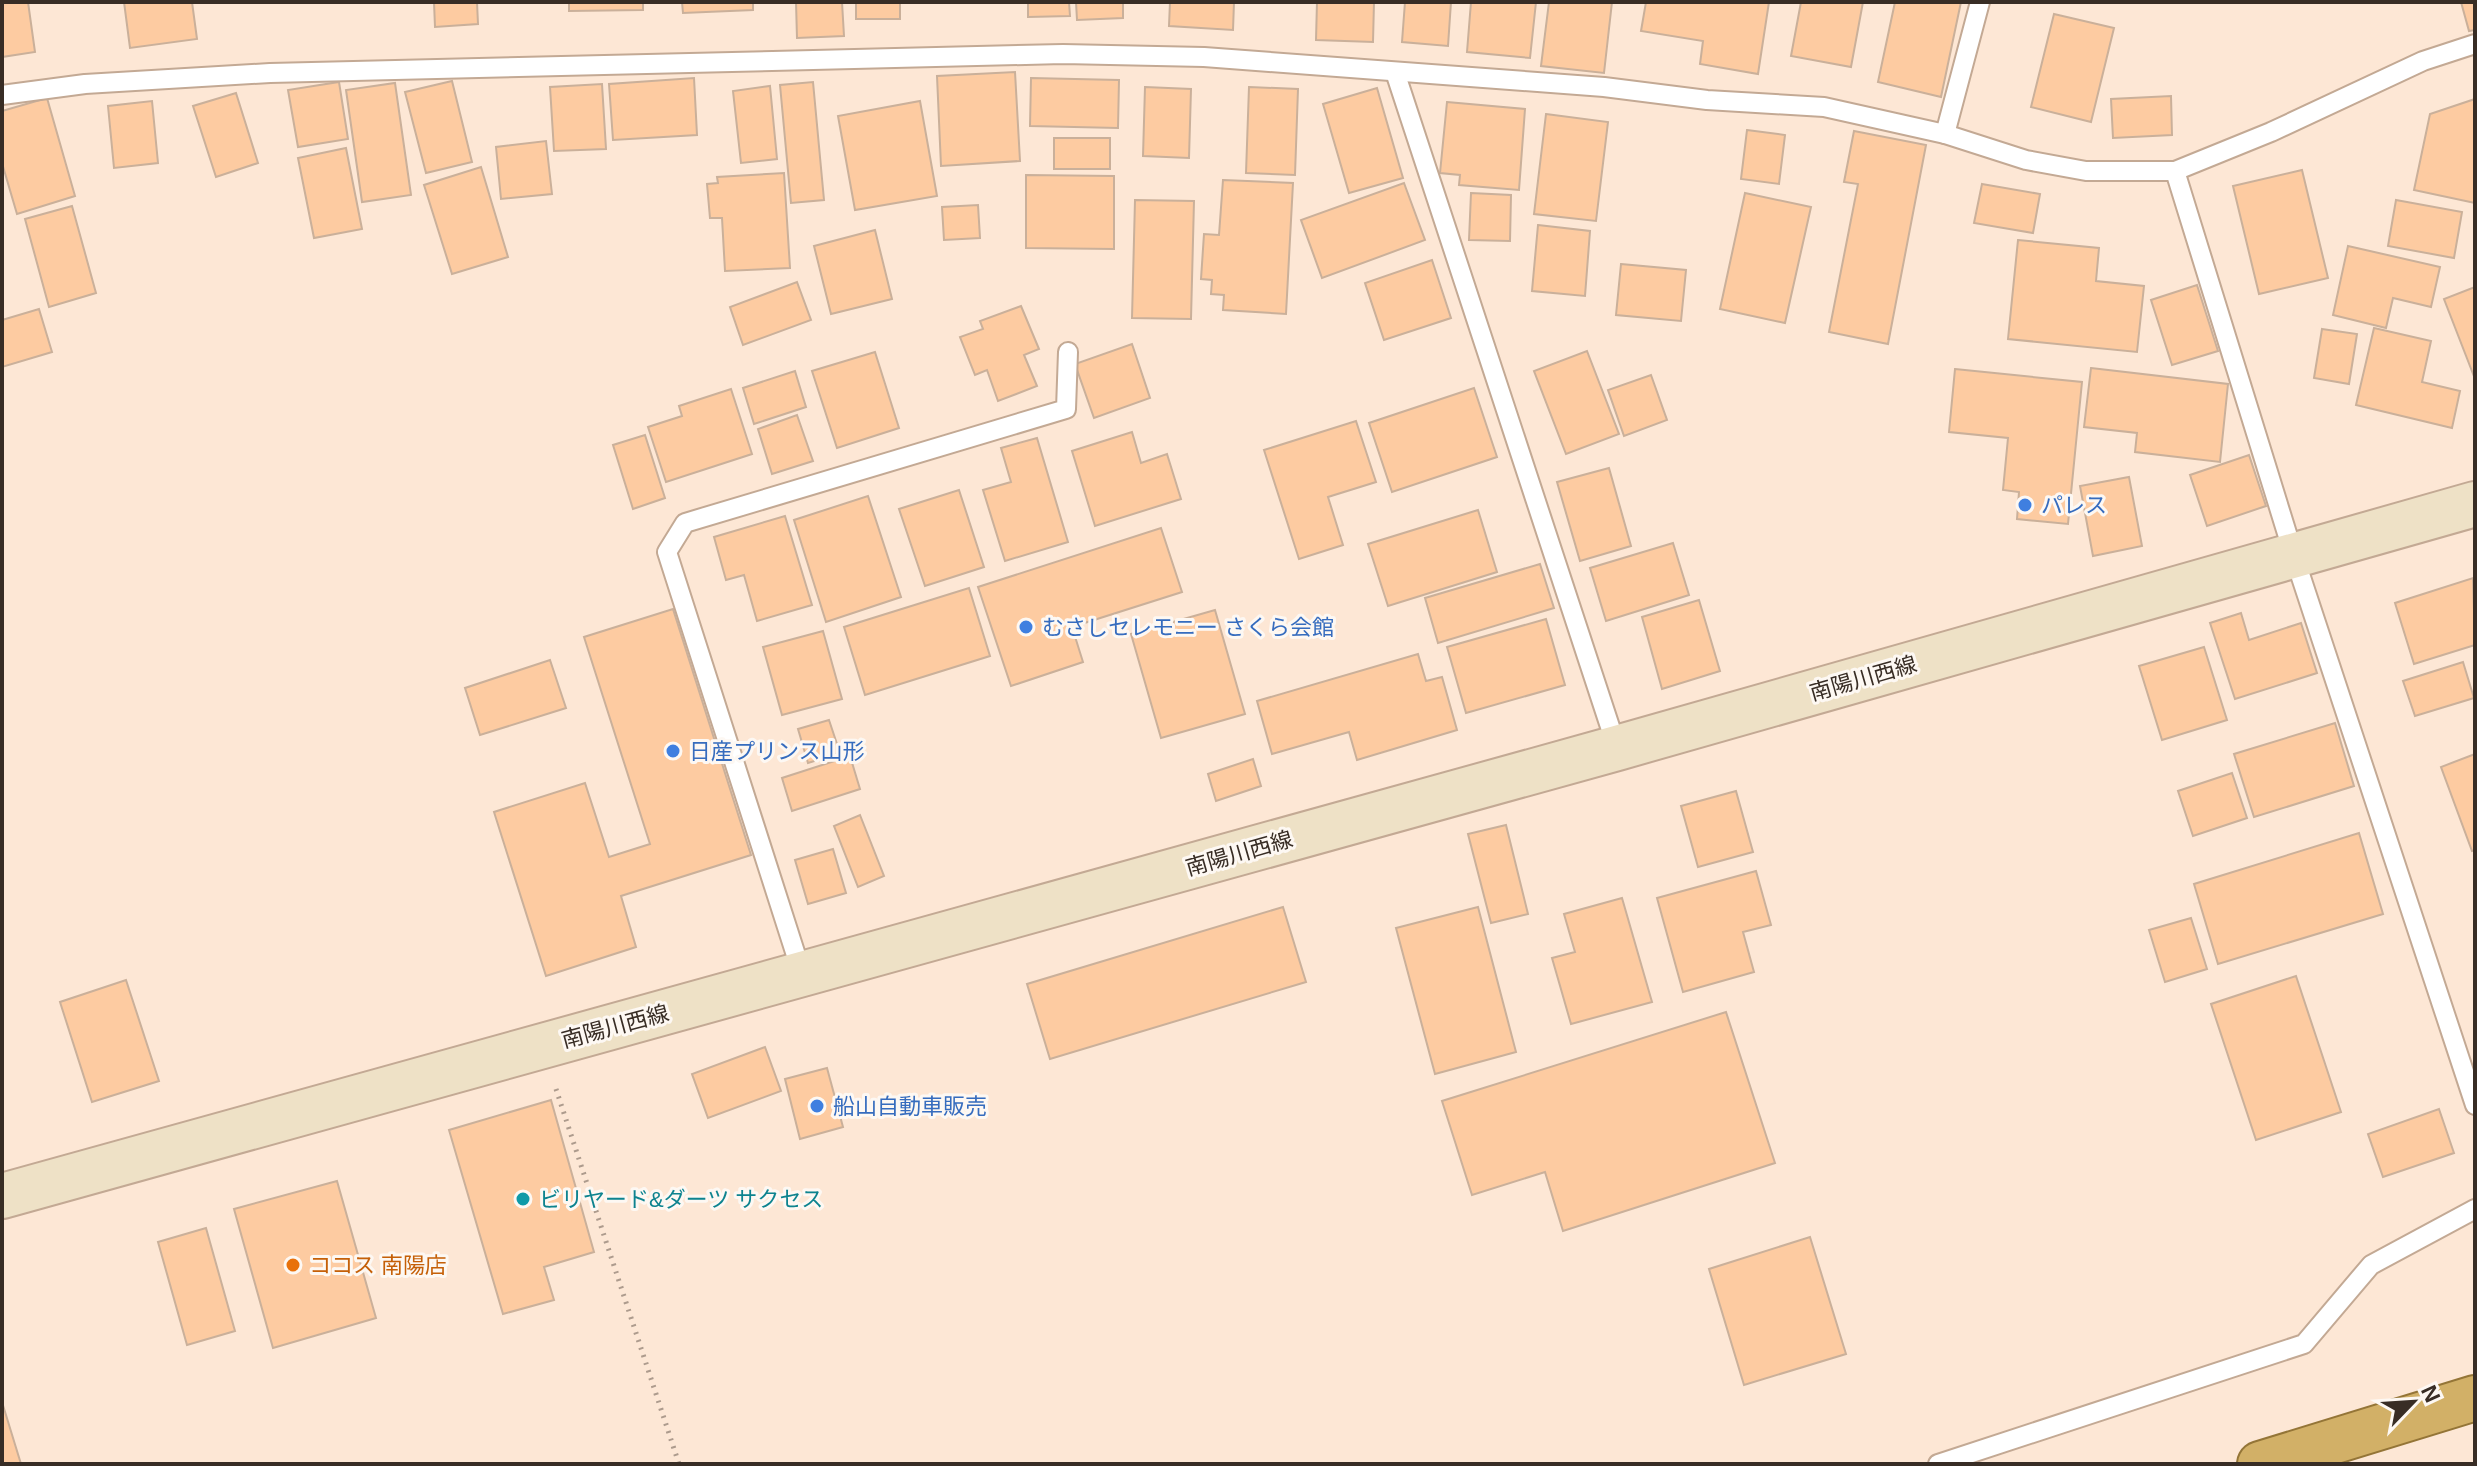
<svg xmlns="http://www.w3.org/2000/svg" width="2477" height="1466" font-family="Helvetica,'Noto Sans JP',sans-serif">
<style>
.building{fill:#fdcba1;stroke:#cab09a;stroke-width:2}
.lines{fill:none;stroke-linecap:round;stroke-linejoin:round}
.service-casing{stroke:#c3a994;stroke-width:22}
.secondary-casing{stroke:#c3a994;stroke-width:48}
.trunk-casing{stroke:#947537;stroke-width:48}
.path{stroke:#ad9b8d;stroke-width:5;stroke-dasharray:2 6;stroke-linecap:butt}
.service{stroke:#fff;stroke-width:18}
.secondary{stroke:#eee1c6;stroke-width:44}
.trunk{stroke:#d2b067;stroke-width:44}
.shop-dot{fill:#3f7fe0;stroke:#fdf8f3;stroke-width:3}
.culture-dot{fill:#0f9aa8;stroke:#fdf8f3;stroke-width:3}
.food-dot{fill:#e8710a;stroke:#fdf8f3;stroke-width:3}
.labels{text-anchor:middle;stroke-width:6;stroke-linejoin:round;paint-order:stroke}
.shop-label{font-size:22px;fill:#366cbe;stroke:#fdf8f3;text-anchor:start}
.street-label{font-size:22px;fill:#382d25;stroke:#fdf8f3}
.culture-label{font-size:22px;fill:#0d838f;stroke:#fdf8f3;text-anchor:start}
.food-label{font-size:22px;fill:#c56008;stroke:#fdf8f3;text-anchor:start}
</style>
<rect width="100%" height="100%" fill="#fde7d5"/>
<g class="building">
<polygon points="2,2 28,2 35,52 2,57"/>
<polygon points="124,2 192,2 197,39 130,48"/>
<polygon points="434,2 477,2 478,24 435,27"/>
<polygon points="569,2 643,2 643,10 569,11"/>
<polygon points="682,2 753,2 753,10 683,13"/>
<polygon points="796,2 842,2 844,36 797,38"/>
<rect x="856" y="2" width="44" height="17"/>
<polygon points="1028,2 1069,2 1070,16 1028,17"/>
<polygon points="1076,2 1123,2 1123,18 1077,20"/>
<polygon points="1170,2 1234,2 1233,30 1169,26"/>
<polygon points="1317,2 1374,2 1373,42 1316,40"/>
<polygon points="1405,2 1451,2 1448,46 1402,42"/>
<polygon points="1471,2 1536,2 1530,58 1467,52"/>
<polygon points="1549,2 1612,2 1604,73 1541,66"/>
<polygon points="1646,2 1769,2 1758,74 1700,64 1703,41 1641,31"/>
<polygon points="1801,2 1863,2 1851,67 1791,56"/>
<polygon points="1895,2 1961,2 1941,97 1878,82"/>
<polygon points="2461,2 2475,2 2475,30 2469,31"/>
<polygon points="2054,14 2114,28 2091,122 2031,107"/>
<polygon points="1015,72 1020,161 941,166 937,76"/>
<polygon points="694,78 697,135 613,140 609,84"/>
<polygon points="1031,78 1119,80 1118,128 1030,126"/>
<polygon points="452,81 472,162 426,173 405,92"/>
<polygon points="339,82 348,139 298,147 288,90"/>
<polygon points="813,82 824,200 791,203 780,85"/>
<polygon points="395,83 411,195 362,202 346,90"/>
<polygon points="602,84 606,149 554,151 550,87"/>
<polygon points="770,86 777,159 741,163 733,91"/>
<polygon points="1145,87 1191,89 1189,158 1143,156"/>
<polygon points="1249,87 1298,89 1295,175 1246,173"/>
<polygon points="1377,88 1403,178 1349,193 1323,104"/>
<polygon points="236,93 258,163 216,177 193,106"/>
<polygon points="2171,96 2172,135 2113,138 2111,99"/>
<polygon points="47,98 75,196 17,214 2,163 2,111"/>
<polygon points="2475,99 2475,203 2414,190 2430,114"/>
<polygon points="152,101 158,163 114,168 108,106"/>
<polygon points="920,101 937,196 855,210 838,116"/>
<polygon points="1447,102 1525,109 1519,190 1459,185 1460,175 1440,173"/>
<polygon points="1546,114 1608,122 1596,221 1534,214"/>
<polygon points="1747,130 1785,135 1779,184 1741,179"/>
<polygon points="1854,131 1926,145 1888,344 1829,332 1858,184 1844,182"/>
<rect x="1054" y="138" width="56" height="31"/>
<polygon points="546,141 552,194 501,199 496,147"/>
<polygon points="346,148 362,229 314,238 298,158"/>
<polygon points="481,167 508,257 452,274 424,185"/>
<polygon points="2302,170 2328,278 2259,294 2233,186"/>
<polygon points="784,173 790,268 725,271 722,218 710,218 707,184 718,183 717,177"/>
<polygon points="1026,175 1114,176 1114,249 1026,248"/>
<polygon points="1223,180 1293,183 1286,314 1223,310 1224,295 1211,294 1212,280 1201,279 1204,234 1219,235"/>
<polygon points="1404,183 1425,240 1322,278 1301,220"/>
<polygon points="1982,184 2040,194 2033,233 1974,223"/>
<polygon points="1471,193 1511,195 1510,241 1469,240"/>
<polygon points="1745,193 1811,207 1785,323 1720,309"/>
<polygon points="1135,200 1194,201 1191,319 1132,318"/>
<polygon points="2396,200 2462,212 2454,258 2388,246"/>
<polygon points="978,205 980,238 944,240 942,207"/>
<polygon points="72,206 96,293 49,307 25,219"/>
<polygon points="1538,225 1590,231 1585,296 1532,291"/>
<polygon points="875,230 892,299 831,314 814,246"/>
<polygon points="2018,240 2099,248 2096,281 2144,286 2137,352 2008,339"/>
<polygon points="2348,246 2440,267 2431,307 2393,298 2386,328 2333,315"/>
<polygon points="1432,260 1451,318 1384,340 1365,283"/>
<polygon points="1621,264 1686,270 1681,321 1616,315"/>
<polygon points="797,282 811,320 743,345 730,307"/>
<polygon points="2197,285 2218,351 2172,365 2151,300"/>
<polygon points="2475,287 2475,379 2444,299"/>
<polygon points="1021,306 1039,349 1024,355 1037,386 998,401 987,370 975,375 960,337 983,329 980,321"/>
<polygon points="39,309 52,352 2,367 2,320"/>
<polygon points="2374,328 2431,341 2422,382 2460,391 2452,428 2356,405"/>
<polygon points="2322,329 2357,334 2349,384 2314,378"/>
<polygon points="1132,344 1150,398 1094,418 1075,364"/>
<polygon points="1587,351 1619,434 1566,454 1534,371"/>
<polygon points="875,352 899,428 837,448 812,371"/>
<polygon points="2091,368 2228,384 2220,462 2135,452 2137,433 2084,427"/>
<polygon points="1955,369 2082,382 2068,524 2017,519 2019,492 2003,490 2008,438 1949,432"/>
<polygon points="795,371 806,407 754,424 743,388"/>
<polygon points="1651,375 1667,420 1624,436 1608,390"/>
<polygon points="1474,388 1497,457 1392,492 1369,423"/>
<polygon points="731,389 752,454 666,482 648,427 682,416 679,406"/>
<polygon points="797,415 813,461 772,474 758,429"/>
<polygon points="1356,421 1376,482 1328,497 1343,545 1299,559 1264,450"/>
<polygon points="1132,432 1141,463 1167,454 1181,499 1095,526 1072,451"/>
<polygon points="645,435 665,498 633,509 613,445"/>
<polygon points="1037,438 1068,542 1005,561 983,490 1011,482 1001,448"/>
<polygon points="2249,455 2266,506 2207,526 2190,475"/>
<polygon points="1609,468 1631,546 1580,561 1557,482"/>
<polygon points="2129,477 2142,546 2093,556 2080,486"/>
<polygon points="959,490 984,567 925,586 899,509"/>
<polygon points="868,496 901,597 826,622 794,520"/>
<polygon points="1478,510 1497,572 1388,606 1368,544"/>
<polygon points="785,516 812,605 757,621 744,575 726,580 714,537"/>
<polygon points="1161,528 1182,592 1072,627 1083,662 1011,686 978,587"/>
<polygon points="1673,543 1689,595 1606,621 1590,568"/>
<polygon points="1540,564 1554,608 1438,643 1425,598"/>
<polygon points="2473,578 2475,645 2414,664 2395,603"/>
<polygon points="969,588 990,656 865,695 844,627"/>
<polygon points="1699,600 1720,671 1662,689 1642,617"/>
<polygon points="673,609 751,855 621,896 636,947 546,976 494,812 585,783 609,857 650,844 584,637"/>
<polygon points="1215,610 1245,714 1161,738 1131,634"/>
<polygon points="2241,613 2249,640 2301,623 2317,673 2235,699 2210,623"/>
<polygon points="1546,619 1565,685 1466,713 1447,647"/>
<polygon points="823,631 842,699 782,715 763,647"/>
<polygon points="2204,647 2227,720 2162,740 2139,666"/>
<polygon points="1418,654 1426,681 1442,677 1457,730 1357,760 1349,732 1272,754 1257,701"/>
<polygon points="550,660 566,708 480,735 465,688"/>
<polygon points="2463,662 2474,698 2415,716 2403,681"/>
<polygon points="829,720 840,753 808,763 798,729"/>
<polygon points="2335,723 2354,786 2254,817 2234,754"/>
<polygon points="2475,754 2475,850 2472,851 2441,767"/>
<polygon points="850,756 860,789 792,811 782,778"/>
<polygon points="1253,759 1261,786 1216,801 1208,774"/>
<polygon points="2232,773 2247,818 2193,836 2178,791"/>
<polygon points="1736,791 1753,852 1698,867 1681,806"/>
<polygon points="860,815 884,876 858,887 834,826"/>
<polygon points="1506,825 1528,914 1491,923 1468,834"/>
<polygon points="2359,833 2383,914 2218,964 2194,884"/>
<polygon points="833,849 846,893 808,904 795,860"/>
<polygon points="1756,871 1771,925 1743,932 1754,972 1683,992 1657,898"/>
<polygon points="1622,898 1652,1002 1571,1024 1552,958 1575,952 1564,914"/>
<polygon points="1283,907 1306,982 1050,1059 1027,984"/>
<polygon points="1478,907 1516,1052 1435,1074 1396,928"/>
<polygon points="2191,918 2207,969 2165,982 2149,930"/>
<polygon points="2296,976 2341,1112 2256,1140 2211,1004"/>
<polygon points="126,980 159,1081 92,1102 60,1002"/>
<polygon points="1726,1012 1775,1163 1563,1231 1545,1172 1472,1195 1442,1101"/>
<polygon points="765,1047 781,1091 708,1118 692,1074"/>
<polygon points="827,1068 843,1127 800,1139 785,1079"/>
<polygon points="551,1100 594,1252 544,1267 554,1300 503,1314 449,1130"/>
<polygon points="2439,1109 2454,1153 2383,1177 2368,1134"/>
<polygon points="337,1181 376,1318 273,1348 234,1209"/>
<polygon points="206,1228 235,1331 187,1345 158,1242"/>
<polygon points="1810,1237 1846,1354 1744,1385 1709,1269"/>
<polygon points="2,1402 21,1464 2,1464"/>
</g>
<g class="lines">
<defs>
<g id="service">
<polyline points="1395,72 1617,748"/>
<polyline points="2,95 85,84 270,73 1063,54 1204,57 1604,87 1707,100 1824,107 1945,134 2026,160 2086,171 2175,171 2271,132 2423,61 2475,44"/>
<polyline points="1945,134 1980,2"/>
<polyline points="2175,171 2294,556 2475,1105"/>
<polyline points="802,974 667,552 685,523 1066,409 1068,352"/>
<polyline points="1938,1464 2304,1344 2371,1265 2475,1209"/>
</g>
<polyline id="secondary" points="2,1196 1617,748 2475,504"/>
<polyline id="trunk" points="2260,1464 2475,1398"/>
</defs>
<use href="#service" class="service-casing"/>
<use href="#secondary" class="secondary-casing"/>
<use href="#trunk" class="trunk-casing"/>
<polyline class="path" points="556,1089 679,1464"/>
<use href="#service" class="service"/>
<use href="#secondary" class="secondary"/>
<use href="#trunk" class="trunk"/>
</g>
<g class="shop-dot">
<circle cx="2025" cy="505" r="8"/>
<circle cx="1026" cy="627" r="8"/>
<circle cx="673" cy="751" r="8"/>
<circle cx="817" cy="1106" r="8"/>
</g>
<circle class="culture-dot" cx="523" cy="1199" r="8"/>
<circle class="food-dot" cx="293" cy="1265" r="8"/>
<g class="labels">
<g class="shop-label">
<text x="2041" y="513">パレス</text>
<text x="1042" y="635">むさしセレモニー さくら会館</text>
<text x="689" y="759">日産プリンス山形</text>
<text x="833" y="1114">船山自動車販売</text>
</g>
<g class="street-label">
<text transform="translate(1863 678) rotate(-16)" y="8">南陽川西線</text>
<text transform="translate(1239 853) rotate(-16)" y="8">南陽川西線</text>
<text transform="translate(615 1026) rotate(-15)" y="8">南陽川西線</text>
</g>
<g class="culture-label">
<text x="539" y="1207">ビリヤード&amp;ダーツ サクセス</text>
</g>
<g class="food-label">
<text x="309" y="1273">ココス 南陽店</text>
</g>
</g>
<rect width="2477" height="1466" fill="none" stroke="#382d25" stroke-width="8"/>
<g transform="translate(2413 1402) rotate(65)" stroke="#fdf8f3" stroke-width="6" paint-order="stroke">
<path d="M0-6L14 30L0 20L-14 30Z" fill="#382d25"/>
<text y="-12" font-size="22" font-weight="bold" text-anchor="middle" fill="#382d25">N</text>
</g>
</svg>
